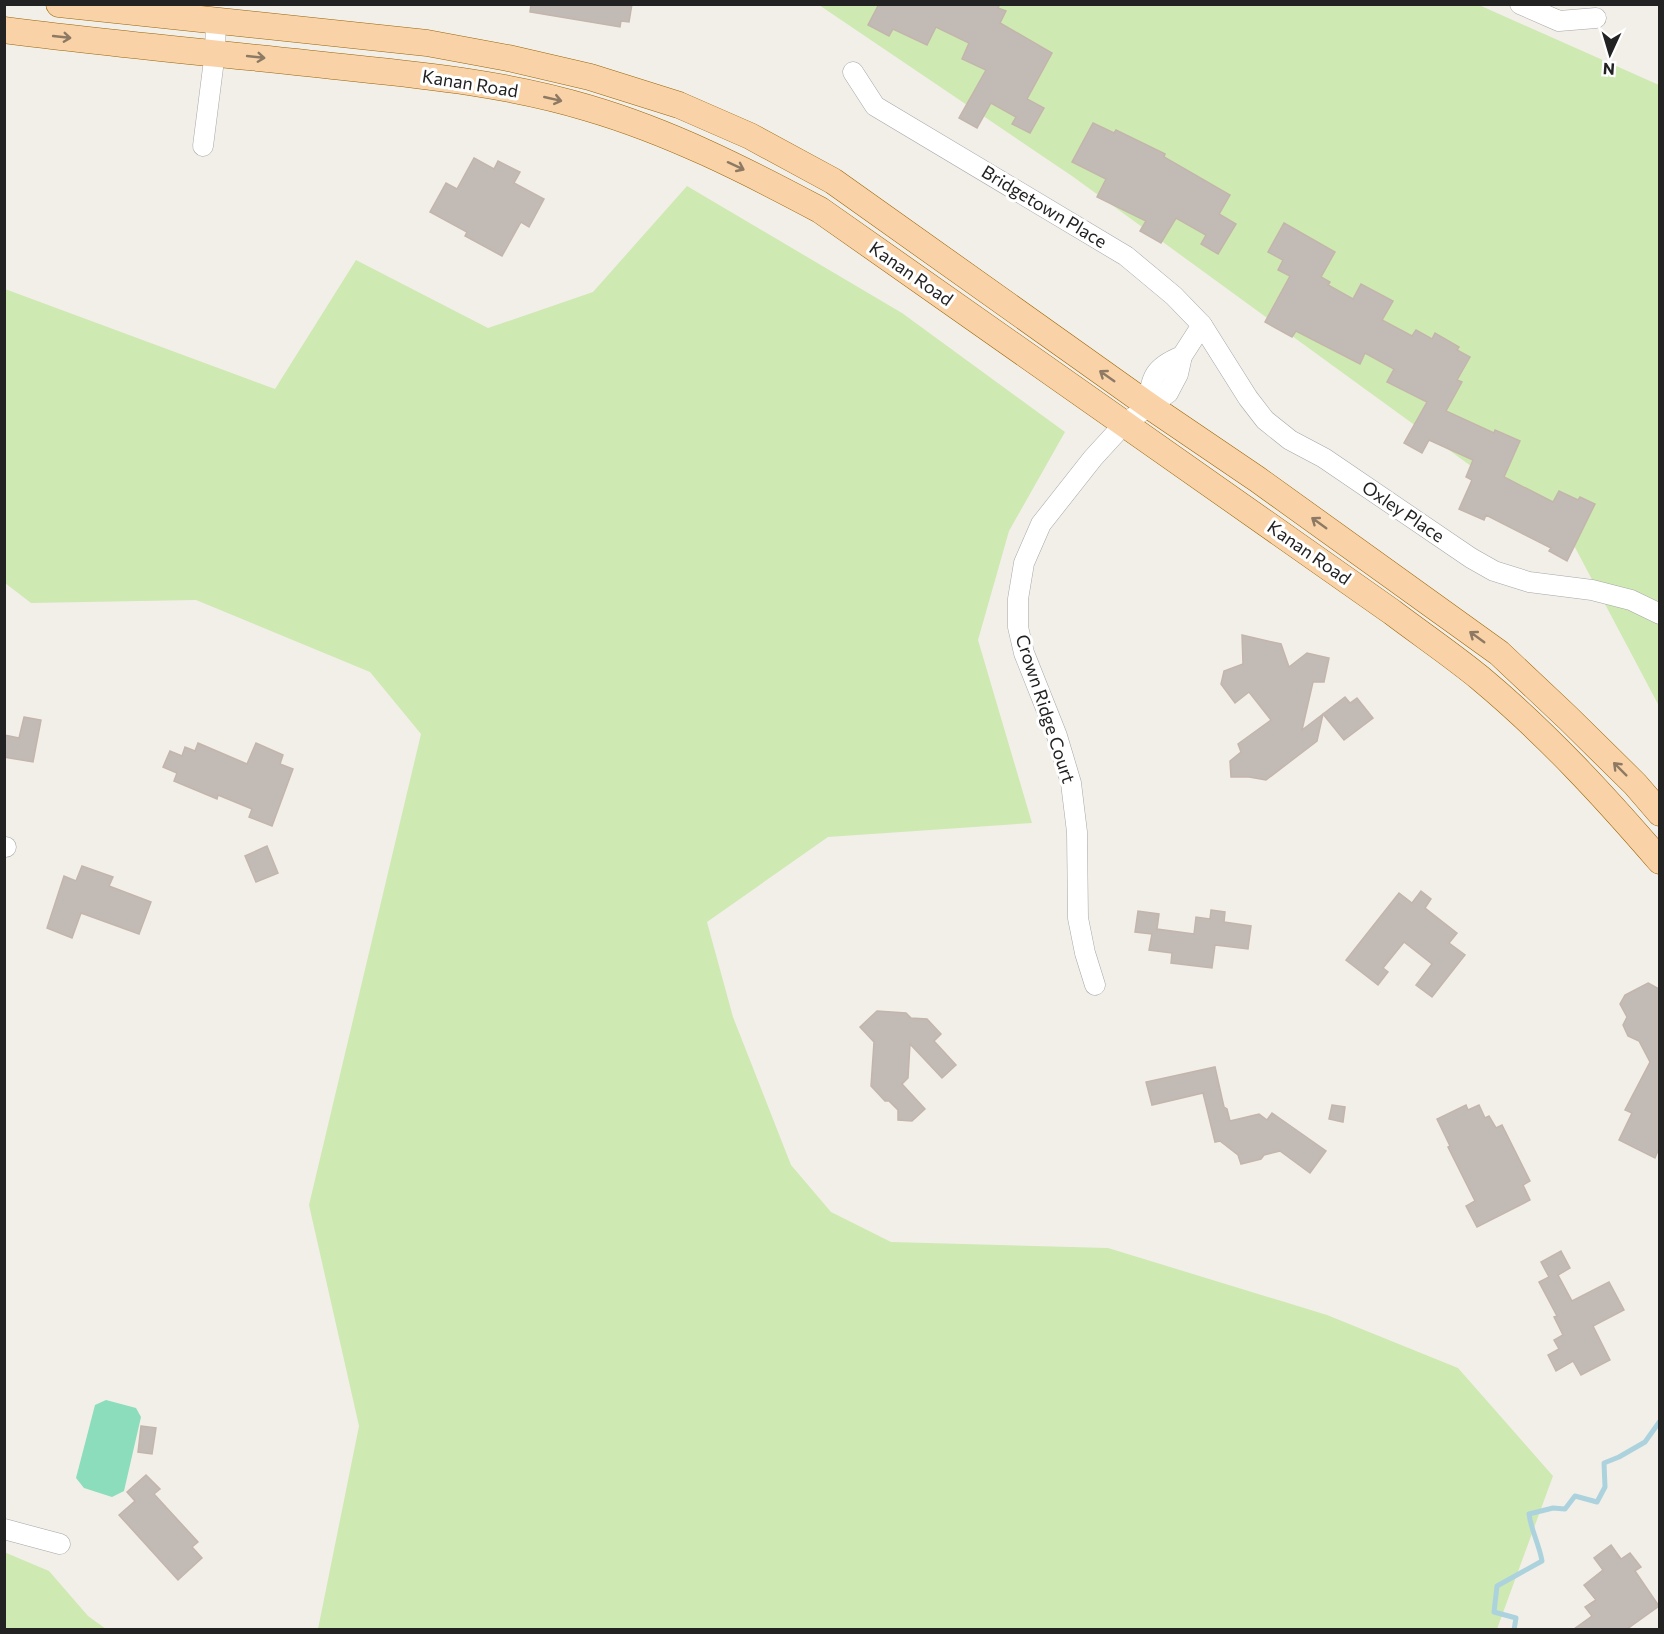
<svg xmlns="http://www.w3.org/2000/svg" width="1664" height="1634" font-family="Commissioner,sans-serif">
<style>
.grass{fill:#cfe9b2}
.pitch{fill:#8bddbb}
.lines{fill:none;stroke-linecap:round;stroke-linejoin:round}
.stream{stroke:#acd3dd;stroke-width:5}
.building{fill:#c2bbb5;stroke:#c3b5ac;stroke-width:1.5}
.minor-casing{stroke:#a6a6a6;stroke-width:21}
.major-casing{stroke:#9b6505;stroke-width:27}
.minor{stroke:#fff;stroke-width:20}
.major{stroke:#f9d3a7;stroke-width:26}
.oneway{stroke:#8e7a64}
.labels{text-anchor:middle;stroke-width:6;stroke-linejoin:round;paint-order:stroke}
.street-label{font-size:18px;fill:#222;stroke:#fff}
</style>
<rect width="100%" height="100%" fill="#f2efe9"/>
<g class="grass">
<polygon points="819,5 1479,5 1659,85 1659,706 1570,538 1072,176"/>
<polygon points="687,186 902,313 1065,432 1009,531 978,640 1032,823 828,837 707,922 733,1017 791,1165 831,1212 891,1242 1108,1248 1327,1315 1458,1368 1553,1476 1497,1629 318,1629 359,1426 309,1205 421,734 370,672 196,600 31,603 5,583 5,289 275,389 356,260 488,328 593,292"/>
<polygon points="4,1552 49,1571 88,1616 106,1629 5,1629"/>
</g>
<polygon class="pitch" points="106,1400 136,1408 141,1417 124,1491 112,1497 84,1488 76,1478 95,1405"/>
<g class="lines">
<path class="stream" d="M 1514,1630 L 1516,1618 L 1494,1612 L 1497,1586 L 1542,1561 C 1539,1544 1531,1530 1529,1514 L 1553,1508 L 1565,1509 L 1575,1496 L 1597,1502 L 1605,1487 L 1604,1463 L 1619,1457 L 1645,1442 L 1660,1421"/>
</g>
<g class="building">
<polygon points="531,4 632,4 629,22 621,21 620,27 530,12"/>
<polygon points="879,4 1000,4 998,8 1006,11 1000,23 1052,53 1027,99 1044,108 1030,133 1012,124 1016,117 991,103 977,128 959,118 986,70 962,59 969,43 936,27 927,45 893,29 889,36 868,25"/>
<polygon points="1093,123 1114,133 1116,130 1165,154 1164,157 1230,195 1219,214 1236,224 1218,254 1201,244 1206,235 1176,218 1161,243 1140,231 1146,221 1097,197 1106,179 1072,162"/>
<polygon points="474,158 494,169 498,161 520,172 514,183 544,199 529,227 521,222 502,256 465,236 467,232 430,212 446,183 457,189"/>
<polygon points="1284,223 1335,252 1321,277 1330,282 1328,285 1353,299 1361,284 1393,301 1382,320 1412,336 1416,330 1432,339 1435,333 1459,347 1457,350 1470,357 1457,380 1462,382 1446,411 1494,433 1495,430 1520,441 1504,477 1553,502 1559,491 1578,500 1580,497 1595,504 1567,561 1549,551 1551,548 1486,515 1484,520 1459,509 1472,480 1466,477 1473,460 1429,440 1422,453 1404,443 1427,402 1387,382 1394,369 1365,353 1360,364 1296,331 1292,337 1265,322 1290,276 1278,270 1283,260 1268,252"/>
<polygon points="1242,635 1281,644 1289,667 1307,653 1329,658 1324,682 1313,682 1302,730 1323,714 1317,741 1266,780 1249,777 1231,777 1230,761 1241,752 1238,744 1271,720 1249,692 1235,703 1221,684 1224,671 1243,664"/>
<polygon points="1345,697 1350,703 1357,698 1373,718 1344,740 1323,714"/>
<polygon points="24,717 41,720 33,762 4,757 4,735 19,738"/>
<polygon points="198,743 247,764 256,743 283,755 280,764 293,769 272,826 249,817 252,809 218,795 217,799 174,781 177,773 163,767 170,751 182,756 185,747 195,751"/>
<polygon points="267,846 278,873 256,882 245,856"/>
<polygon points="82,866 113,877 109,886 151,902 139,934 81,913 72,938 47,928 64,876 76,881"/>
<polygon points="1421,891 1431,899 1425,908 1457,933 1449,943 1465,955 1432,997 1416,985 1432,964 1404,942 1383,968 1388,972 1378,985 1346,960 1399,893 1412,903"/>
<polygon points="1211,910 1225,912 1224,922 1251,926 1248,949 1215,945 1212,968 1171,963 1172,953 1149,950 1152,934 1135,932 1138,911 1159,914 1157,929 1194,934 1196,917 1210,919"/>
<polygon points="1648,983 1659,989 1659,1148 1655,1158 1619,1140 1632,1113 1625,1110 1650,1062 1639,1041 1628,1036 1623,1025 1627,1017 1620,1004 1625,995"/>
<polygon points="877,1011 906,1013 911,1018 927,1019 941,1034 934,1041 956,1065 942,1078 910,1044 908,1078 902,1084 925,1109 912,1121 898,1120 898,1110 889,1101 885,1101 871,1086 874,1042 860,1027"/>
<polygon points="1215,1067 1224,1107 1227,1109 1230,1121 1259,1114 1267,1120 1272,1113 1326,1151 1310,1173 1280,1151 1264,1155 1261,1159 1241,1164 1238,1155 1220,1141 1215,1142 1203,1093 1152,1105 1146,1082"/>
<polygon points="1332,1105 1345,1107 1343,1122 1329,1119"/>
<polygon points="1466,1105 1468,1110 1479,1105 1485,1118 1489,1116 1496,1128 1502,1125 1530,1181 1523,1185 1530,1200 1477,1227 1466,1206 1475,1201 1448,1147 1450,1146 1437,1119"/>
<polygon points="1561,1251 1570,1268 1558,1275 1572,1301 1609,1282 1624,1310 1593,1326 1610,1360 1581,1375 1573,1361 1556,1371 1548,1355 1559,1349 1554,1340 1563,1335 1554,1317 1557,1316 1539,1282 1549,1277 1541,1262"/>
<polygon points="141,1426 156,1428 152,1454 138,1452"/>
<polygon points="146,1475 160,1489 154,1494 198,1542 192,1547 202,1558 178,1580 119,1515 135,1501 127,1492"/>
<polygon points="1611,1545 1621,1559 1630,1553 1641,1567 1635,1571 1659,1606 1627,1629 1574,1629 1592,1616 1585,1607 1596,1600 1584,1585 1603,1570 1594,1558"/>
</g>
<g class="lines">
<defs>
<g id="minor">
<polyline points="1520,4 1559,21 1596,18"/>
<polyline points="853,72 875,106 1126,256 1174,296 1202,325 1182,356 1178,374 1168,393 1125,423 1093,458 1041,524 1024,563 1018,599 1018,627 1024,653 1057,736 1071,783 1077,832 1078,918 1085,953 1095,985"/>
<polyline points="203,146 215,52 216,22"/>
<polyline points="1202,325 1248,398 1265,420 1290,440 1324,458 1471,558 1494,571 1529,582 1592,590 1631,600 1660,614"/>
<path d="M 1148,405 C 1151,377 1154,367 1182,356"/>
<polyline points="4,847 6,847"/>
<polyline points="4,1529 60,1544"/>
</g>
<g id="major">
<polyline points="59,4 427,43 508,58 590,77 679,105 750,136 833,181 1148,405 1257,479 1499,653 1568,718 1635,784 1660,813"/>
<path d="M 4,30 C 120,45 236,55 352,68 C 431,76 512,85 588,108 C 670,132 745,170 820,210 L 1392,612 C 1421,634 1452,655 1480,678 C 1546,733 1604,796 1660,861"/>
</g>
</defs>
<use href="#minor" class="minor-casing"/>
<use href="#major" class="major-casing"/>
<use href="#minor" class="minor"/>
<use href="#major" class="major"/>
</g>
<defs><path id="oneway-shaft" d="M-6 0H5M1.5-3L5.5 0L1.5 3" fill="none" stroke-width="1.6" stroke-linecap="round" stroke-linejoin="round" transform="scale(1.5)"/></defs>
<g class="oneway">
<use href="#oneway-shaft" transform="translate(62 37) rotate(6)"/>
<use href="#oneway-shaft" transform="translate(256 57) rotate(6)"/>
<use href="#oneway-shaft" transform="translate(553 99) rotate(13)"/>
<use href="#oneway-shaft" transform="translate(736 166) rotate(25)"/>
<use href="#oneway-shaft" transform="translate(1107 376) rotate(-145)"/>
<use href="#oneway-shaft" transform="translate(1319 523) rotate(-144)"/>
<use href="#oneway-shaft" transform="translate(1477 637) rotate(-144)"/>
<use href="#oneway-shaft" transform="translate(1620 769) rotate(-135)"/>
</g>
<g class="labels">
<g class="street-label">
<text transform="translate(470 84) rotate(9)" y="6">Kanan Road</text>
<text transform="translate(1044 207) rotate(31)" y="6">Bridgetown Place</text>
<text transform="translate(911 274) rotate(35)" y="6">Kanan Road</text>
<text transform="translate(1403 512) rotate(34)" y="6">Oxley Place</text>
<text transform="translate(1309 553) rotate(35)" y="6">Kanan Road</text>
<text transform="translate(1045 709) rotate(72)" y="6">Crown Ridge Court</text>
</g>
</g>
<rect width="1664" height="1634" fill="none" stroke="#222222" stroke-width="12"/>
<g transform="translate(1610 54) rotate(184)" stroke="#ffffff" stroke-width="4.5" paint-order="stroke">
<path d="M0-4.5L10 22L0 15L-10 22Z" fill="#222222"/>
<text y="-9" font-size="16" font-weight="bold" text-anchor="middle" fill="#222222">N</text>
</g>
</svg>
